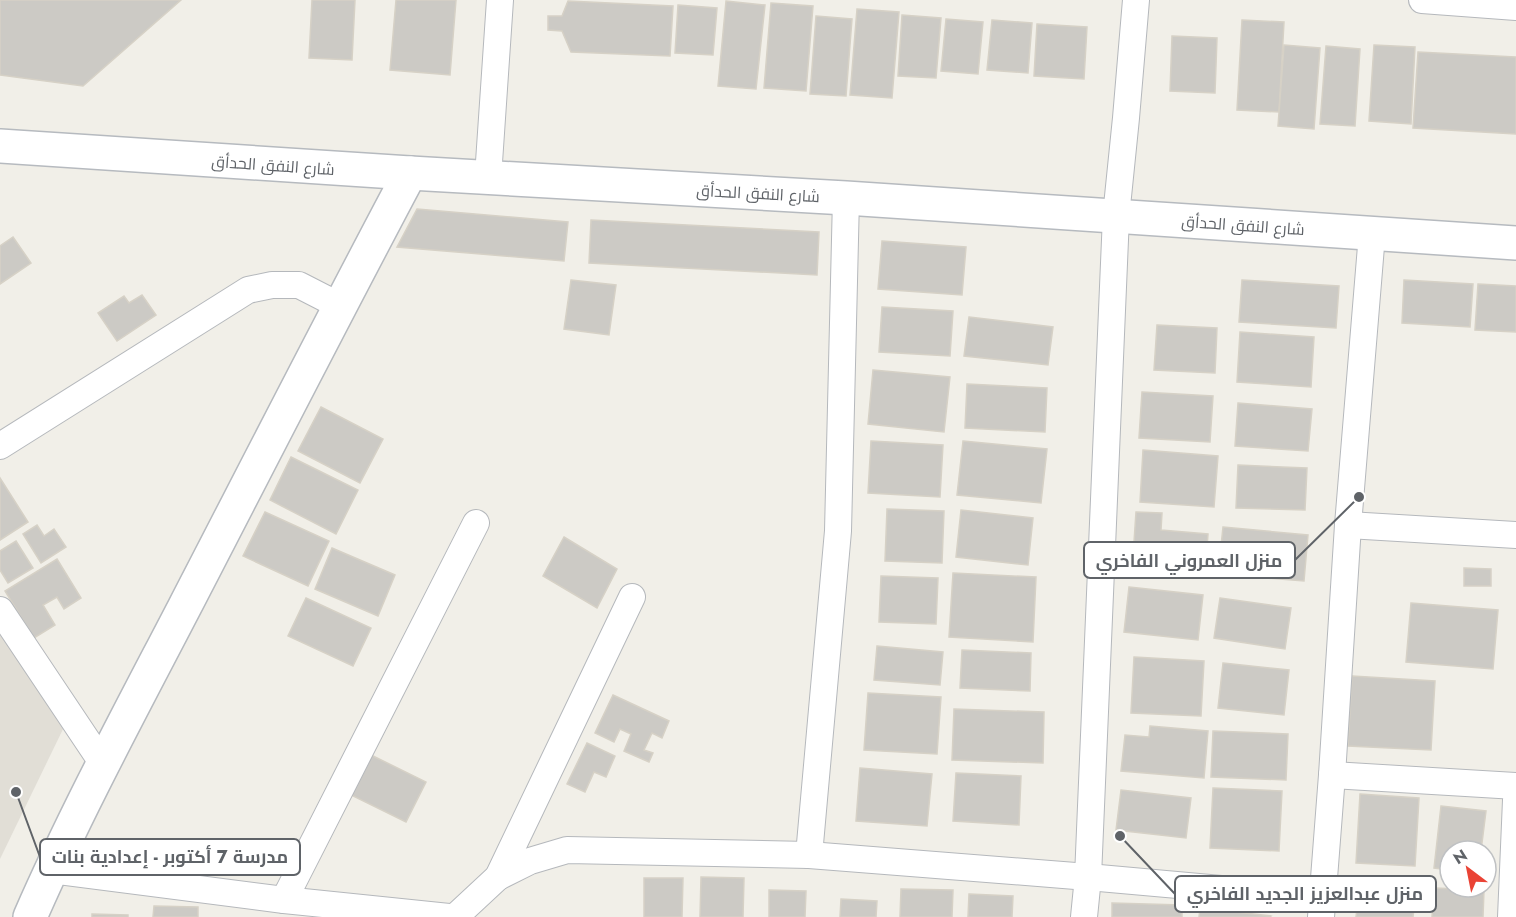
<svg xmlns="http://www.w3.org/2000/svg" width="1516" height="917" font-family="Jost,Cairo,sans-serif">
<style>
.education{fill:#e1ded6}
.building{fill:#cccac5;stroke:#d6d1c6;stroke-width:1.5}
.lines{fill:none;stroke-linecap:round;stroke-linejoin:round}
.street-casing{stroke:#b5b8bc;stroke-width:28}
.secondary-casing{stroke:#b6babf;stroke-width:36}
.street{stroke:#fff;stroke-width:26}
.secondary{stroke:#fff;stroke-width:33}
.labels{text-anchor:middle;stroke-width:5;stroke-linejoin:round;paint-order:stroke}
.street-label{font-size:16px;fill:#5f6368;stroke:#fff}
.leader{fill:none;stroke:#5f6368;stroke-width:2}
.callout-dot{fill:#5f6368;stroke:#fff;stroke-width:2}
.callout{fill:#fff;stroke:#5f6368;stroke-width:2}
.callout-label{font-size:18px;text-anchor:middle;font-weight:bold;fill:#5f6368}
</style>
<rect width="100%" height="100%" fill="#f1efe8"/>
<polygon class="education" points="0,634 65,725 0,859"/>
<g class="building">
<polygon points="0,0 181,0 83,86 0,75"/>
<polygon points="312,0 355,0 352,60 309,58"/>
<polygon points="396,0 456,0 450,75 390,70"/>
<polygon points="568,1 673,6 670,56 571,52 562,31 548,30 548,16 562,16"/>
<polygon points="726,1 765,5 756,89 718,86"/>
<polygon points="771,3 813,6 806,91 764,88"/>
<polygon points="678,5 717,8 713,55 675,53"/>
<polygon points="857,9 899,12 892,98 850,95"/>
<polygon points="902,15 941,18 936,78 898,76"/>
<polygon points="816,16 852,19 846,96 810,94"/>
<polygon points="946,19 983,22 978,74 941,71"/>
<polygon points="992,20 1032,23 1028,73 987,70"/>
<polygon points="1242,20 1284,22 1279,112 1237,110"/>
<polygon points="1037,24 1087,27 1084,79 1034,76"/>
<polygon points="1172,36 1217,38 1215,93 1170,91"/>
<polygon points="1284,45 1320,48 1314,129 1278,126"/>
<polygon points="1374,45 1415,47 1411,124 1369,121"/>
<polygon points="1326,46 1360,49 1355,126 1320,124"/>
<polygon points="1418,52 1516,57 1516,134 1413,128"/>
<polygon points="417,209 568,222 564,261 397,247"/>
<polygon points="591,220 819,232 817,275 589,263"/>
<polygon points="13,237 31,263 0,284 0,246"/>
<polygon points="882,241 966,247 962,295 878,289"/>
<polygon points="571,280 616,285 609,335 564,329"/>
<polygon points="1242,280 1339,286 1336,328 1239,322"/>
<polygon points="1404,280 1473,284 1470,327 1402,323"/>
<polygon points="1478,284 1516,286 1516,332 1475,330"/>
<polygon points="142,295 156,315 117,341 98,313 124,296 129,303"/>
<polygon points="882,307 953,311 950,356 879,352"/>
<polygon points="969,317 1053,327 1048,365 964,356"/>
<polygon points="1157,325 1217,328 1215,373 1154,370"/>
<polygon points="1240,332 1314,337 1311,387 1237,382"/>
<polygon points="873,370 950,377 944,432 868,424"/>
<polygon points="967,384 1047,388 1045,432 965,428"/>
<polygon points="1142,392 1213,396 1210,442 1139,438"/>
<polygon points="1238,403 1312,409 1308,451 1235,446"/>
<polygon points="321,407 383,439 360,483 298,451"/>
<polygon points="871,441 943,445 940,497 868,493"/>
<polygon points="963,441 1047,449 1041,503 957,495"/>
<polygon points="1143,450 1218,456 1214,507 1140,502"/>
<polygon points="291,457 358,490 336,534 270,500"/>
<polygon points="1238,465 1307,468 1305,510 1236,508"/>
<polygon points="0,478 28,522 0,540"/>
<polygon points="887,509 944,511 942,563 885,561"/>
<polygon points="961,510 1033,518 1028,565 956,557"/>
<polygon points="265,512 329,541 308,586 243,556"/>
<polygon points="1136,512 1162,513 1161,530 1208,534 1205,577 1132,572"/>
<polygon points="37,525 44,536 54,529 66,547 41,563 23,534"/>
<polygon points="1223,527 1308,535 1304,581 1218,574"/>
<polygon points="564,537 617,569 597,608 543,576"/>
<polygon points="16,541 33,568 8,583 0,570 0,551"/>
<polygon points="332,548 395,575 378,616 315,589"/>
<polygon points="57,559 81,598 64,609 57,597 43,605 55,625 34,638 5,591"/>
<polygon points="1464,568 1491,569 1491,586 1464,586"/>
<polygon points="953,573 1036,577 1033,642 949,637"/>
<polygon points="881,576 938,578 936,624 879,622"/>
<polygon points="1129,587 1203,595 1198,640 1124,632"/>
<polygon points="306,598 371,628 353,666 288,636"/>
<polygon points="1220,598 1291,608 1285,649 1214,638"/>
<polygon points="1411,603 1498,610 1493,669 1406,662"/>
<polygon points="877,646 943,652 940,685 874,680"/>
<polygon points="962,650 1031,653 1030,691 960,688"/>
<polygon points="1134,657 1204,661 1201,716 1131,713"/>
<polygon points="1223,663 1289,670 1284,715 1218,708"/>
<polygon points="1352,676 1435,681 1431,750 1348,746"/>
<polygon points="868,693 941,697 937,754 864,750"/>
<polygon points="613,695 669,721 662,738 652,733 644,750 653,753 649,762 624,751 631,734 620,729 614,742 595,733"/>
<polygon points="954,709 1044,712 1043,763 952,760"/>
<polygon points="1150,726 1208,731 1204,778 1121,771 1125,735 1149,737"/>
<polygon points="1213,731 1288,734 1286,780 1211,777"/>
<polygon points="587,743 615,756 606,777 594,772 585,792 567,784"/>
<polygon points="369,754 426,782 406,822 349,794"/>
<polygon points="860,768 932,774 927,826 856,821"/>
<polygon points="956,773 1021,776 1019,825 953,821"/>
<polygon points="1213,788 1282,791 1279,851 1210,848"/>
<polygon points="1121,790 1191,798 1186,838 1116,830"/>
<polygon points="1360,794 1419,798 1415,866 1356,863"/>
<polygon points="1441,806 1486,811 1481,851 1450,851 1450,870 1434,868"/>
<polygon points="701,877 744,878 743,917 700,917"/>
<polygon points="644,878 683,878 682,917 644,917"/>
<polygon points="1360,883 1416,889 1413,917 1356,917"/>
<polygon points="1434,888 1484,890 1483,917 1432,917"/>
<polygon points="901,889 953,890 952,917 900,917"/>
<polygon points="769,890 806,891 805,917 769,917"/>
<polygon points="969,894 1013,896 1012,917 968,917"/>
<polygon points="841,899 877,901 876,917 840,917"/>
<polygon points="1112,903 1182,905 1182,917 1112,917"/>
<polygon points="154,906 198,907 198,917 153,917"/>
<polygon points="1200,908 1271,916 1270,917 1199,917"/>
<polygon points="92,914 128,915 128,917 92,917"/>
</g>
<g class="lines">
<defs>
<g id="street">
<polyline points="1422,0 1516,7"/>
<polyline points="488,177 500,0"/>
<polyline points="0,446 248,290 272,285 299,285 340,306"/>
<polyline points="1348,525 1516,535"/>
<polyline points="0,610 103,764"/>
<polyline points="1332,775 1516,786"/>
<polyline points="809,855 838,531 846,198"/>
<polyline points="51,870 284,900 449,917"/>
<polyline points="498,877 530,861 567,850 809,855 1088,877 1322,898"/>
<polyline points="284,900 476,523"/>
<polyline points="455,917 498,877 632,597"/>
<polyline points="1084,917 1088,877 1116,216 1126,118 1136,0"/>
<polyline points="1321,917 1332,775 1348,525 1372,234"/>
<polyline points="1511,917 1516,800"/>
</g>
<g id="secondary">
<polyline points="0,146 410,173 846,198 1516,243"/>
<path d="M 30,917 C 76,812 131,710 184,608 C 259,463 333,318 410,173"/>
</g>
</defs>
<use href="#street" class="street-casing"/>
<use href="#secondary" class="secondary-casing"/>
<use href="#street" class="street"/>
<use href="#secondary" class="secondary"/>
</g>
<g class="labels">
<g class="street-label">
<text transform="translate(273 165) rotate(4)" y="6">شارع النفق الحدأق</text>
<text transform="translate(758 193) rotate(3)" y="6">شارع النفق الحدأق</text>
<text transform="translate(1243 225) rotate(4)" y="6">شارع النفق الحدأق</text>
</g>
</g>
<path class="leader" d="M1359 497L1295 560M16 792L40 857M1120 836L1175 894"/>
<g class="callout-dot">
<circle cx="1359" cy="497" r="6"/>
<circle cx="16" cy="792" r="6"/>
<circle cx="1120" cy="836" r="6"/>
</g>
<g class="callout">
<rect x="1084" y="542" width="211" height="36" rx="6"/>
<rect x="40" y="839" width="260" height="36" rx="6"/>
<rect x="1175" y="876" width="261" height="36" rx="6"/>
</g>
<g class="callout-label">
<text x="1189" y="567">منزل العمروني الفاخري</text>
<text x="170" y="863">مدرسة 7 أكتوبر - إعدادية بنات</text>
<text x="1305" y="900">منزل عبدالعزيز الجديد الفاخري</text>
</g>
<g transform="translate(1468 869) rotate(328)"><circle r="28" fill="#ffffff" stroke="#bfc1c3" stroke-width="1.5"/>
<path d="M0-4.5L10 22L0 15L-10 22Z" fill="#ea4335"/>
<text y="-9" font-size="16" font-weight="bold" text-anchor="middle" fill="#5f6368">N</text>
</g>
</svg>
